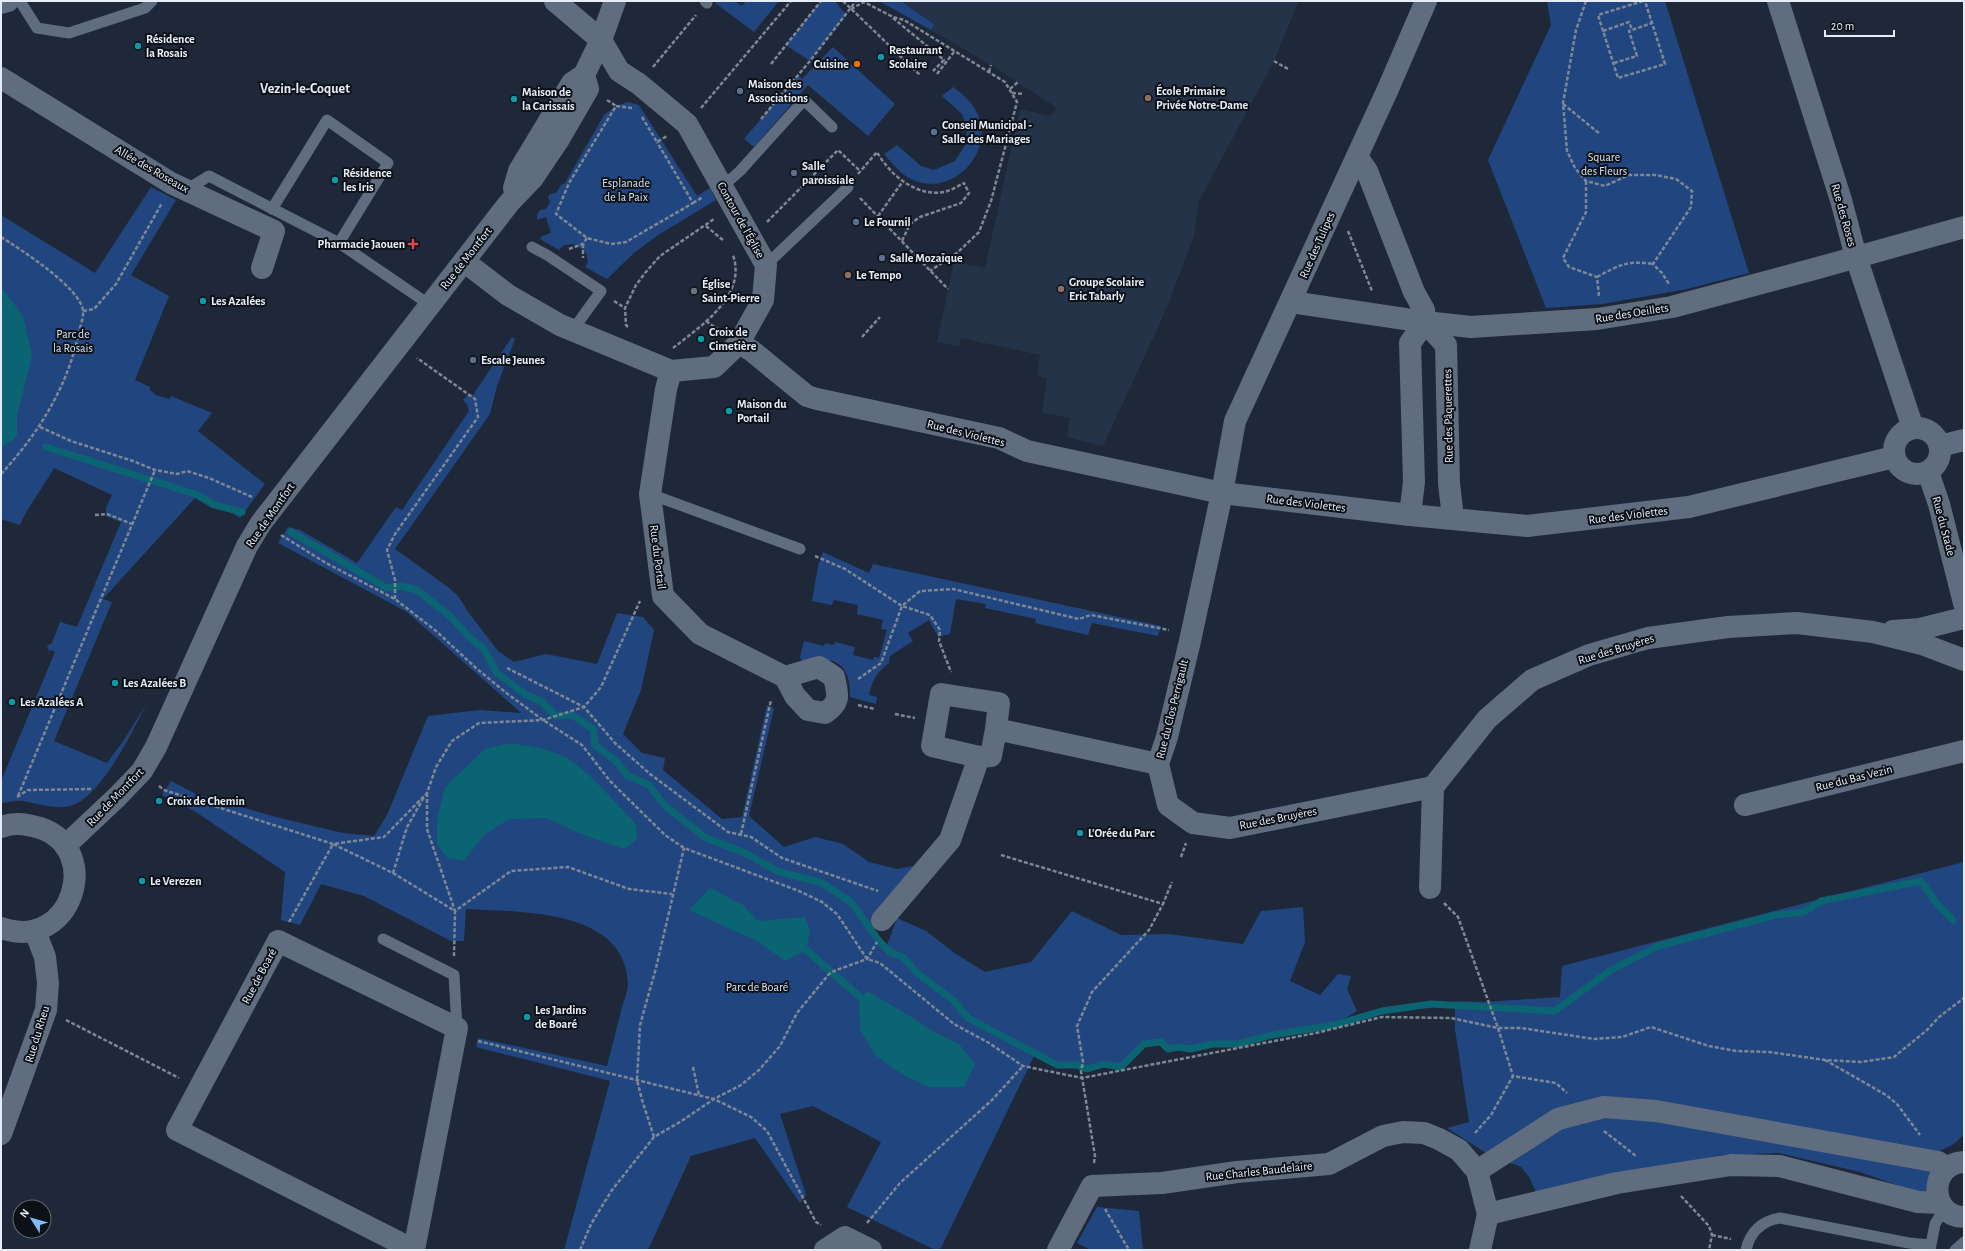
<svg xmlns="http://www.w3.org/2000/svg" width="1965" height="1251" font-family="'Alegreya Sans',sans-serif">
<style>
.built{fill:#253348}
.green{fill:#21467f}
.water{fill:#0a6472}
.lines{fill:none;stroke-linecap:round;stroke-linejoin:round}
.stream{stroke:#0a6472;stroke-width:7}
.path{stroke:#7e8794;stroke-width:2.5;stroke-dasharray:4 2;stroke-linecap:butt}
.lane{stroke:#606d7f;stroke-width:11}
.street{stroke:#606d7f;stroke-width:22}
.secondary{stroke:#606d7f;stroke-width:22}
.culture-dot{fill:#0f9aa8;stroke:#0c1118;stroke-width:1.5}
.food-dot{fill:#e8710a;stroke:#0c1118;stroke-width:1.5}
.service-dot{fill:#5c6f8a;stroke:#0c1118;stroke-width:1.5}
.education-dot{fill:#8d6e63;stroke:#0c1118;stroke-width:1.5}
.health-dot{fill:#e0444e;stroke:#0c1118;stroke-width:1.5}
.worship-dot{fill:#6b7280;stroke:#0c1118;stroke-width:1.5}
.labels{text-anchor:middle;stroke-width:4;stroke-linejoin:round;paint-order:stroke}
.poi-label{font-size:12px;font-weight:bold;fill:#e6edf8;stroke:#0c1118;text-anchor:start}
.park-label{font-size:12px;fill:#d3e1f5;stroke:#0c1118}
.street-label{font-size:12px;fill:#e6edf8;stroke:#0c1118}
.quarter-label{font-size:14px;font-weight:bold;fill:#e6edf8;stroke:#0c1118}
</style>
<rect width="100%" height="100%" fill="#1e2838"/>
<polygon class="built" points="901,1 1299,1 1274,61 1199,201 1194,236 1166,310 1103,446 1067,437 1070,418 1042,413 1047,378 1037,376 1040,355 961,338 959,346 937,342 954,262 985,268 1020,109 1051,116 1057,108 991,65 931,30 934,23"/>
<g class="green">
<polygon points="718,1 733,1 742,6 746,1 779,1 754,32 715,3"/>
<polygon points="821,1 835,1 846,15 810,61 786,45"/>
<polygon points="879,1 901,1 934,24 931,30"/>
<polygon points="1547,1 1665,1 1749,273 1687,289 1603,304 1546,308 1488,160 1551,25"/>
<polygon points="833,47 895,104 868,136 808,85 754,147 744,139 798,75 802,79"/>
<path d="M 953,87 C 961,93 970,100 975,109 C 999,149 953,200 911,179 C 900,174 892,163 884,154 L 897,145 L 921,166 L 934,170 L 955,161 L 966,144 L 967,127 L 962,114 L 942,96 Z"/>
<polygon points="628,102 639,105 697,196 710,188 716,200 658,235 635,252 607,279 585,267 588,262 586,252 574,244 564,245 559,250 540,239 542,236 551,233 546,217 537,220 537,215 540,210 546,209 550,202 548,197 550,194 556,193 561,185 565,183 604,115 616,106"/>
<path d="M 151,187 L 176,200 L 131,275 L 169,296 L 135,380 L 150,387 L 150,390 L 156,395 L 169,399 L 171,396 L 212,413 L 198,431 L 265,484 L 240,518 L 217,503 L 213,509 L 195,498 L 103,599 L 112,602 L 54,741 L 107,763 L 124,740 L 147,703 C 133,730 101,798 70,806 C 55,810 38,803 22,801 C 15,800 8,803 1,803 L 1,781 L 55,652 L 52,650 L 49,651 L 47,646 L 52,643 L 60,622 L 77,627 L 121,522 L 106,516 L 106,508 L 112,495 L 54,468 C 43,488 29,504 20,525 L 1,519 L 1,215 L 95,273 Z"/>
<path d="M 512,337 L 515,339 L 497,386 L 490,414 L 395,549 L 448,587 L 459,597 L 468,612 L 498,651 L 514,662 L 546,654 L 597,664 L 617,613 L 643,617 L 654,630 L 641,690 L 623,734 L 642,753 L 665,758 L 663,770 L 722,819 L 742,817 L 767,705 L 774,708 L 749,816 L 784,847 L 815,837 L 843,844 L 869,862 L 897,869 L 923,864 L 873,920 L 876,937 L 886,948 L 897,918 L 926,931 L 953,952 L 985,972 L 1031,962 L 1072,911 L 1121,935 L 1169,934 L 1243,944 L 1261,911 L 1303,907 L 1305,942 L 1290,981 L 1320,995 L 1338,974 L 1351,976 L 1347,989 L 1357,1011 L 1334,1025 L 1272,1035 L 1238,1044 L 1213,1044 L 1190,1049 L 1179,1047 L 1168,1049 L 1161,1042 L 1144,1044 L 1121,1067 L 1104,1064 L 1087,1069 L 1077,1065 L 1057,1065 L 1035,1054 L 940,1250 L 935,1250 L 847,1207 L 881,1142 L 813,1106 L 780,1114 L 806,1195 L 800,1203 L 755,1138 L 691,1156 L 648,1250 L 564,1250 L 610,1081 L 476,1047 L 478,1038 L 607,1066 C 612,1046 617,1027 622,1007 C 624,1000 628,991 628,983 C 625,908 519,912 466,909 L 464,941 L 451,941 L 364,896 L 321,884 L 300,925 L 281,920 L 285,872 L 196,812 L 162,795 L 171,781 L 198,795 L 280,818 L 343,833 L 374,836 L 387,815 L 428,716 L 480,710 L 521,713 L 407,612 L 278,543 L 288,527 L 300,530 L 357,563 L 396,507 L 402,510 L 469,411 L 467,404 L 463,400 L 469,393 L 473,395 Z"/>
<path d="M 823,552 L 869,573 L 873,564 L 1161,626 L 1158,636 L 1092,623 L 1088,635 L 1035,623 L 1036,619 L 985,608 L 986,604 L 956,599 L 950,634 L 938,637 L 929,620 L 908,633 L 913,641 L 890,656 L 889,663 C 877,672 872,680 869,695 L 877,697 L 876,704 L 850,697 C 851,681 846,660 825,660 C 818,659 810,662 803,663 L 800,657 L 804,641 L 824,646 L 825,643 L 834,645 L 835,642 L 855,647 L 853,655 L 873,660 L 874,657 L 879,658 L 887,630 L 881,629 L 883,620 L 857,614 L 858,605 L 834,600 L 832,605 L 812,601 L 818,566 Z"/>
<path d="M 1964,862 L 1964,1133 C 1958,1143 1950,1146 1940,1151 L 1933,1168 L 1928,1196 L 1860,1172 L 1779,1153 L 1721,1155 L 1536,1192 L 1529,1177 L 1521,1167 L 1486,1153 L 1447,1128 L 1469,1122 L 1455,1029 L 1455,1001 L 1483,1002 L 1560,997 L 1562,966 Z"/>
<polygon points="1097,1207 1139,1211 1143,1250 1091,1250 1077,1243"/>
</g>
<g class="water">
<polygon points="1,289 5,292 23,316 32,355 17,416 17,435 12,441 1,447"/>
<path d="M 511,743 C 529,746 551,749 567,758 C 593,775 614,802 636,824 L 637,839 L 624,849 L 581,834 L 546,818 L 509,819 L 484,835 L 464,861 L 447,858 L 437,844 L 437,820 L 445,787 L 485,749 Z"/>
<polygon points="710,888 743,905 758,921 805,917 810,932 806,950 785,961 759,942 689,910"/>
<polygon points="869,992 908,1015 934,1032 959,1044 975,1064 964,1087 929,1087 903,1075 875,1055 860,1029 859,996"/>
</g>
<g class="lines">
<g class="stream">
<polyline points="46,447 198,495 215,505 242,512"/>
<polyline points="291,532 387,588 402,586 417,590 451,617 471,639 483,648 497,673 525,694 542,702 556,716 572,715 593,729 595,745 617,762 628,776 649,785 665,806 706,838 745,853 777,871 822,883 851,902 879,941 890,952 904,958 917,973 954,1001 968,1018 1057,1065 1077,1065 1087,1069 1104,1064 1121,1067 1144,1044 1161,1042 1168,1049 1179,1047 1190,1049 1213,1044 1238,1044 1272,1035 1334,1025 1382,1011 1431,1004 1555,1011 1611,970 1658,946 1776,915 1804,912 1821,901 1921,881 1937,904 1953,920"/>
<polyline points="806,950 859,996"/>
</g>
<g class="path">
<polyline points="843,1 920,75"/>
<polyline points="1586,1 1576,30 1563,103 1567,151 1575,168 1586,181 1605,186 1629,175 1655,175 1676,179 1692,191 1691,207 1653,264 1662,273 1669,284"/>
<polyline points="1643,1 1598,15 1618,78 1665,64 1645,1"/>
<polyline points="851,9 864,2 893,17 904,20 1005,82 1017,102 991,201 979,232 958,252 930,271"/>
<polyline points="893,18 944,60 933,71"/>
<polyline points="1603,31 1629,22 1632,30"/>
<polyline points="1274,61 1288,69"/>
<polyline points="1614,63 1637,56 1629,31 1652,23"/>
<polyline points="771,64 821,1"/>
<polyline points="653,67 696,15"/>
<polyline points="989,72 991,65"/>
<polyline points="937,74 954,52"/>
<polyline points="1010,89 1018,82"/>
<polyline points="1012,93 1024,94"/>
<polyline points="607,100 616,106"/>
<polyline points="1563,104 1600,134"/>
<polyline points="632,108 616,106 569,183 556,214 587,238 611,244 626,242 693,203 657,142"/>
<polyline points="701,108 791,1"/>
<polyline points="642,117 657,142 667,136"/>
<polyline points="761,119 810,61 856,1"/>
<path d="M 858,174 L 877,152 C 890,175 916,197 944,192 C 950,191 958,186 964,183 L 969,193 L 961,203 L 920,217 L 910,224 L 902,241"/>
<polyline points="1586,181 1586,212 1563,258 1569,267 1597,277 1599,296"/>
<polyline points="860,198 948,289"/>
<polyline points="693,203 703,197"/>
<polyline points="878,216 903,181"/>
<polyline points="767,222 838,150 860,171"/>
<polyline points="706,226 724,241"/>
<polyline points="1348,231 1372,291"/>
<path d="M 1,237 C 20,249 81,288 83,311 C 84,317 80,326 79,332 C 68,386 39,433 1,474"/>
<polyline points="583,244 583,258"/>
<polyline points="569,249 583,244 587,238"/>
<path d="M 1597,277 C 1619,265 1628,260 1653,264"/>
<polyline points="614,301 625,308"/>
<polyline points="83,311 94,309 116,284 162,203"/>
<polyline points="706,321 719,330"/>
<polyline points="628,327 626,325 625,308 636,285 645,273 660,256 714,219"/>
<polyline points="862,337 880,317"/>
<path d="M 673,348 C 701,326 747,296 733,255"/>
<polyline points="40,427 71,441 133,461 155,470 177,474 187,471 209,478 252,497"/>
<polyline points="95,515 107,514 132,524"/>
<polyline points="281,535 326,563 395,599 436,631 476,668 505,692 543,720 582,745 610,781 665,835 684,848 799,891 822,902 837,914 867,959 880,963 954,1024 989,1043 1023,1066 1082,1078 1316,1033 1382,1017 1451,1018 1498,1028 1521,1028 1594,1039 1622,1037 1651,1027 1709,1046 1736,1051 1769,1052 1825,1060 1861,1062 1894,1057 1927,1030 1939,1017 1964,998"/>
<polyline points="815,556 845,569 902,606 920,591 953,589 1079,619 1091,615 1169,630"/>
<polyline points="395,599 395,580 387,550 395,534 478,417 475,399 417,358"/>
<polyline points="507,668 584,707 615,743 650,774 728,832 751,837 782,858 878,891"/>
<polyline points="858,679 881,663 902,606 930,615 940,630 939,641 951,672"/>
<polyline points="858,705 875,709"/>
<polyline points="895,714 915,718"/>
<polyline points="159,786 164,790 333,844 384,837 427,793 436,767 452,741 479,723 543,720 584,707 601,687 640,601"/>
<polyline points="427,793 427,829 455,911 511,871 568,867 629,889 672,894"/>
<polyline points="18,796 155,470"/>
<polyline points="17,797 28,790 93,789"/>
<polyline points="741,834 771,700"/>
<polyline points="1001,855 1163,904 1172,882"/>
<polyline points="1181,857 1186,843"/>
<polyline points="393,873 455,911 454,956"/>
<polyline points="1444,903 1458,917 1498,1028 1513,1076"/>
<polyline points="289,922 333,844 393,873 407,827 424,797"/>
<polyline points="66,1020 179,1078"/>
<polyline points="478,1041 714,1099 751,1117 767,1131 816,1222 821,1225"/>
<polyline points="1825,1060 1886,1095 1897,1104 1920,1135"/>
<polyline points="693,1067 699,1095"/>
<polyline points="1604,1131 1636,1156"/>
<polyline points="1475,1133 1491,1115 1513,1076 1556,1083 1567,1093"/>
<polyline points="654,1137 642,1100 637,1080 640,1025 656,968 684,848"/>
<polyline points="1094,1163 1095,1156 1081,1071 1083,1062 1077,1026 1092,992 1149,930 1163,904"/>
<polyline points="1681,1196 1709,1226 1712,1235 1709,1250"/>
<polyline points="1105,1209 1129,1250"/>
<polyline points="867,1223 900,1183 992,1100 1023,1066"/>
<polyline points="1712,1235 1731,1239"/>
<polyline points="580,1250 591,1224 612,1190 654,1137 680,1122 714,1099 741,1085 759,1070 780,1046 797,1013 829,974 834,971 867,959 877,942"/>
</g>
<g class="lane">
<polyline points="20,1 37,28 69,33 145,8 152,1"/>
<polyline points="705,1 707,3"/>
<polyline points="723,186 740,171 804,100 832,127"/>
<polyline points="186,190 209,176 339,243 430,305"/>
<polyline points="272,209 327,120 388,163 339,243"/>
<polyline points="532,247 547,255 601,291 572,331"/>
<polyline points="766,265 848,187"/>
<polyline points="650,494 800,549"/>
<polyline points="383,939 454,975 457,1028"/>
<path d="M 1746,1250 C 1750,1232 1762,1221 1780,1218 L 1909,1243 L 1930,1245"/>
<polyline points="1930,1250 1935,1224 1944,1209"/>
<polyline points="1955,1250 1964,1242"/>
</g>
<g class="street">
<polyline points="1,3 8,1"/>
<polyline points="1,78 171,183 274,231 262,268"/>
<polyline points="1357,157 1367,171 1414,292 1424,310 1425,322 1446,345 1449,483 1453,518"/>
<polyline points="1291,302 1425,322 1471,327 1597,319 1672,307 1814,269 1964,227"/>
<path d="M 671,371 L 666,389 L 650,494 L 663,596 L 700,634 L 785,677 L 795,696 L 808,710 L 825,713 C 841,702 838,695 834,677 L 819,667 L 785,677"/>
<polyline points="1928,472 1939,504 1964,603"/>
<polyline points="1410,515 1414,482 1410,343 1425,322"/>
<polyline points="1893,631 1920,629 1964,618"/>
<polyline points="996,729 991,756 979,757 932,746 941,694 999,703 996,729 1158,764"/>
<polyline points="1158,764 1167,737 1190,641 1222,493 1235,421 1388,89 1426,1"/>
<polyline points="1158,764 1168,805 1193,823 1230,828 1433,787"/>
<polyline points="1745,805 1964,751"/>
<polyline points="1430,888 1433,787 1487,719 1532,680 1589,655 1648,638 1728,627 1797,623 1873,632 1922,644 1964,660"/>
<polyline points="882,920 950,840 979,757"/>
<path d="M 1964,1162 C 1928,1163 1929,1217 1964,1217"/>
<polyline points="1477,1171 1558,1119 1604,1107 1656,1111 1938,1162 1947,1168"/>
<polyline points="1488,1214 1617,1183 1731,1165 1779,1166 1918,1202 1940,1203"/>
<polyline points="414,1250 177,1130 278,941 457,1028 414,1250"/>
<polyline points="825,1250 845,1237 871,1250"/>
<polyline points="1058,1250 1092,1186 1162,1183 1237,1172 1329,1164 1383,1136 1403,1132 1424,1133 1439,1139 1459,1150 1477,1171 1488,1214 1480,1250"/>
</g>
<g class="secondary">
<polyline points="1778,1 1841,200 1856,257 1913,428"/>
<polyline points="514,188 519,171 572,83 584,75 601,40 615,1"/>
<polyline points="465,262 508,295 560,325 671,371 714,367 739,343 763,300 766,265 687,124 639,84 619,71 601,40 555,1"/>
<polyline points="739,343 752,351 807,396 817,399 999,438 1027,451 1222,493 1410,515 1527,526 1689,507 1894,457"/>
<circle cx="1917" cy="451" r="23"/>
<polyline points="1940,446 1964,440"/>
<path d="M 1,827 C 13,822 28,824 40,828 C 104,849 72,953 1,928"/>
<polyline points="65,846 117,797 142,771 156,747 247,546 261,523 509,203 532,179 559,139 588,89 584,75"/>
<polyline points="1,1134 46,1010 48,983 45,957 35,931"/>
</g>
</g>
<g class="culture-dot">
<circle cx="138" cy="46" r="4"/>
<circle cx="881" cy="57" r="4"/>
<circle cx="514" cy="99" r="4"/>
<circle cx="335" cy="180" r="4"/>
<circle cx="203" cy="301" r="4"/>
<circle cx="701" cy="339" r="4"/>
<circle cx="729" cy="411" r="4"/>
<circle cx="115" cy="683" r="4"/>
<circle cx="12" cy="702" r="4"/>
<circle cx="159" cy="801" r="4"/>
<circle cx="1080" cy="833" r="4"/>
<circle cx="142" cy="881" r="4"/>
<circle cx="527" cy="1017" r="4"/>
</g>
<circle class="food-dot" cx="857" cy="64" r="4"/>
<g class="service-dot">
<circle cx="740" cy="91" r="4"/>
<circle cx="934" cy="132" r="4"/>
<circle cx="794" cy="173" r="4"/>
<circle cx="856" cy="222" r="4"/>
<circle cx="882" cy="258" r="4"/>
<circle cx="473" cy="360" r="4"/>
</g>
<g class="education-dot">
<circle cx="1148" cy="98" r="4"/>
<circle cx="848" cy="275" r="4"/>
<circle cx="1061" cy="289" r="4"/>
</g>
<path class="health-dot" d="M411 238h4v4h4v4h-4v4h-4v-4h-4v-4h4z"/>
<circle class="worship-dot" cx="694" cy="291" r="4"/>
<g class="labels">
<g class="poi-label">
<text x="146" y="43">Résidence<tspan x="146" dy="14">la Rosais</tspan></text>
<text x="889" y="54">Restaurant<tspan x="889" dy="14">Scolaire</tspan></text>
<text x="849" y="68" text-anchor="end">Cuisine</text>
<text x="748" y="88">Maison des<tspan x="748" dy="14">Associations</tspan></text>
<text x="1156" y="95">École Primaire<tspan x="1156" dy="14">Privée Notre-Dame</tspan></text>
<text x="522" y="96">Maison de<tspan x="522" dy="14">la Carissais</tspan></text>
<text x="942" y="129">Conseil Municipal -<tspan x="942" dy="14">Salle des Mariages</tspan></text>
<text x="802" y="170">Salle<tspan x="802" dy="14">paroissiale</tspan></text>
<text x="343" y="177">Résidence<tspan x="343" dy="14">les Iris</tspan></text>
<text x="864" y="226">Le Fournil</text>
<text x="405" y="248" text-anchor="end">Pharmacie Jaouen</text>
<text x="890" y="262">Salle Mozaïque</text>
<text x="856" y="279">Le Tempo</text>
<text x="1069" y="286">Groupe Scolaire<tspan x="1069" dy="14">Eric Tabarly</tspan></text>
<text x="702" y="288">Église<tspan x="702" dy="14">Saint-Pierre</tspan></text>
<text x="211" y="305">Les Azalées</text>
<text x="709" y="336">Croix de<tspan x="709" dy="14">Cimetière</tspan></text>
<text x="481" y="364">Escale Jeunes</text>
<text x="737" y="408">Maison du<tspan x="737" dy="14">Portail</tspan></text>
<text x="123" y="687">Les Azalées B</text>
<text x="20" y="706">Les Azalées A</text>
<text x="167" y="805">Croix de Chemin</text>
<text x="1088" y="837">L'Orée du Parc</text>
<text x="150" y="885">Le Verezen</text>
<text x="535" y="1014">Les Jardins<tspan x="535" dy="14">de Boaré</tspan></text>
</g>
<g class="park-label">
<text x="1604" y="161">Square<tspan x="1604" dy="14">des Fleurs</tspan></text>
<text x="626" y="187">Esplanade<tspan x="626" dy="14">de la Paix</tspan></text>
<text x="73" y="338">Parc de<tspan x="73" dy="14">la Rosais</tspan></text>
<text x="757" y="991">Parc de Boaré</text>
</g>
<g class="street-label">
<text transform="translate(152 169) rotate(30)" y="4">Allée des Roseaux</text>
<text transform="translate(1844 215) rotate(74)" y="4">Rue des Roses</text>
<text transform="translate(741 220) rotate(61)" y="4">Contour de l'Église</text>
<text transform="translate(1317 245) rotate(-66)" y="4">Rue des Tulipes</text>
<text transform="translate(466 258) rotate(-52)" y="4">Rue de Montfort</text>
<text transform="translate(1632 313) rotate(-9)" y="4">Rue des Oeillets</text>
<text transform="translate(1448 416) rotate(-91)" y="4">Rue des Pâquerettes</text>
<text transform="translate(966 433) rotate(14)" y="4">Rue des Violettes</text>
<text transform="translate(1306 503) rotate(7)" y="4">Rue des Violettes</text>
<text transform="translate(270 515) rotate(-55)" y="4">Rue de Montfort</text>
<text transform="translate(1628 515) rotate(-7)" y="4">Rue des Violettes</text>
<text transform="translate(1944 526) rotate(75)" y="4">Rue du Stade</text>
<text transform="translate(658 557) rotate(83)" y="4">Rue du Portail</text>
<text transform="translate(1616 649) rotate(-17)" y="4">Rue des Bruyères</text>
<text transform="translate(1172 709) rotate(-76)" y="4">Rue du Clos Perrigault</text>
<text transform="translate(1854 778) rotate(-14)" y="4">Rue du Bas Vezin</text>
<text transform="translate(115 797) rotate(-46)" y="4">Rue de Montfort</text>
<text transform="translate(1278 818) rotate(-11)" y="4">Rue des Bruyères</text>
<text transform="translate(259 976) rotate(-62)" y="4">Rue de Boaré</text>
<text transform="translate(37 1034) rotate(-73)" y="4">Rue du Rheu</text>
<text transform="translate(1259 1171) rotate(-6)" y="4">Rue Charles Baudelaire</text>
</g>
<g class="quarter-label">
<text x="305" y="93">Vezin-le-Coquet</text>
</g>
</g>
<rect width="1965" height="1251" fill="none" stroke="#e6edf8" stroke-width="4"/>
<g transform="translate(32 1219) rotate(307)"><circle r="19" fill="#0c1118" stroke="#636972"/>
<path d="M0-3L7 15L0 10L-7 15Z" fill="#7dbef9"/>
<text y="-6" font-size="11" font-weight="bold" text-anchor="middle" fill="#e6edf8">N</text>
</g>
<path d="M1825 30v6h69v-6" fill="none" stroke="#e6edf8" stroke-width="2"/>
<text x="1831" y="30" font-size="12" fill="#e6edf8" stroke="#0c1118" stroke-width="3" paint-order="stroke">20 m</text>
</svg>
